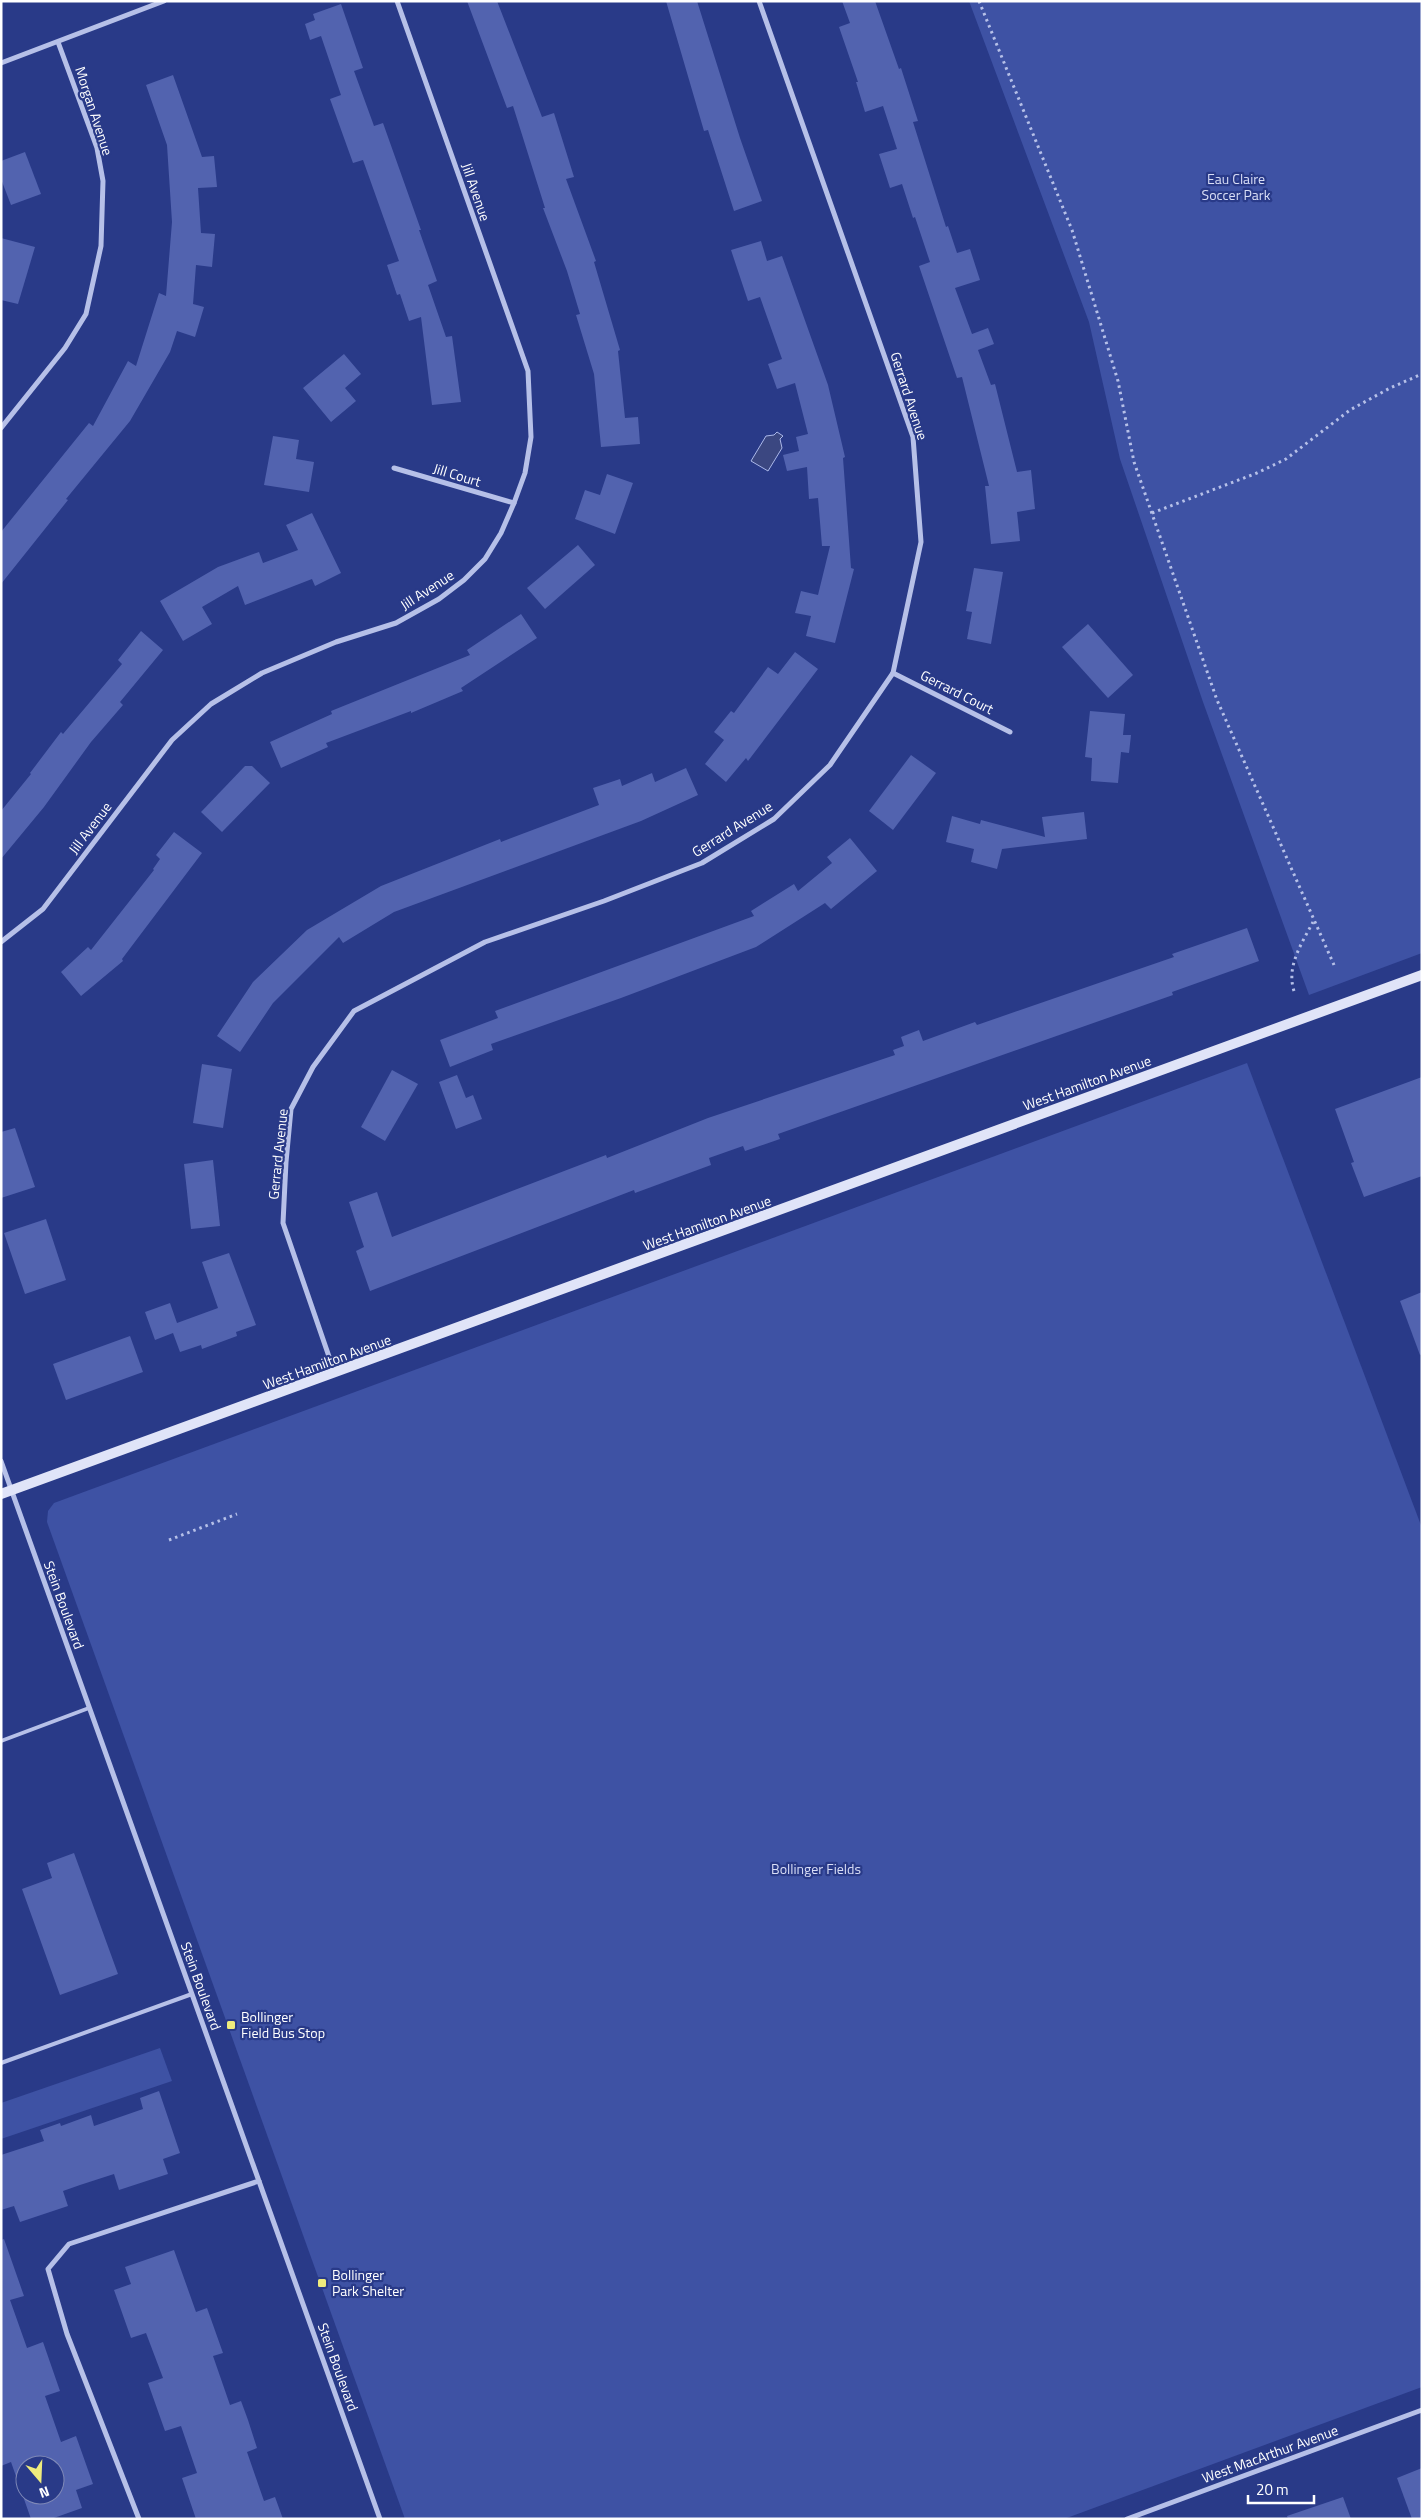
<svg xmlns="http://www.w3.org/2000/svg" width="1423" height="2520" font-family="'Titillium Web',sans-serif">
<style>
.green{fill:#3e52a4}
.water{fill:#3b4781;stroke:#abb8e9}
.building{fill:#5263af;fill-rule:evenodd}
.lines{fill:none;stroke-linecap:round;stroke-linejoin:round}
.path{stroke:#b6c0e8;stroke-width:3;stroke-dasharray:2.5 4;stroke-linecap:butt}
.lane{stroke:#b6c0e8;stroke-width:4}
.street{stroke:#b6c0e8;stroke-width:5}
.secondary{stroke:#e0e4f8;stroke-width:10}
.poi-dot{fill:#efec7d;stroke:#293a88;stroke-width:2}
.labels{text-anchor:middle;stroke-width:4.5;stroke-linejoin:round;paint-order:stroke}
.street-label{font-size:14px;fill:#fff;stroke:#293a88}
.park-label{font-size:14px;fill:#dadff7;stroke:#293a88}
.poi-label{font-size:14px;fill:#fff;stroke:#293a88;text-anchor:start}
</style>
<rect width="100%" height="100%" fill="#293a88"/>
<g class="green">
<polygon points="969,1 1422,1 1422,953 1309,995 1203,702 1120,459 1089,322"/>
<polygon points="1247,1063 1422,1528 1422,2387 1064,2519 405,2519 47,1522 48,1511 54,1503"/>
<polygon points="160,2048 172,2081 1,2139 1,2103"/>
</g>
<polygon class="water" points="777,432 783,436 780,439 782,448 768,471 751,461 766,436 774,435"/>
<g class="building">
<polygon points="467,1 497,1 542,117 554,113 574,177 566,179 596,261 594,262 620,350 618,351 625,418 638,417 640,444 601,447 594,374 576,315 580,314 567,271 543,208 545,208 513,106 507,108"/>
<polygon points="666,1 697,1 740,138 762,201 734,211 708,130 704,131"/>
<polygon points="842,1 875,1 899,69 901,68 918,121 913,122 946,227 948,226 957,253 970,249 980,280 955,288 972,334 988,328 994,344 978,350 991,385 995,384 1017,472 1031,470 1035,509 1017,512 1020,541 991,544 985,486 989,486 962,377 957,378 919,266 930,262 915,217 913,218 902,184 890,188 879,154 897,149 883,106 865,112 856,82 858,82 839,27 850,23"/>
<polygon points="341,4 363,68 354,71 374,126 383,123 421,230 419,230 437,281 428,285 446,337 452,336 461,402 432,405 421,317 409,321 400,294 397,295 387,265 399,261 363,160 353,163 330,99 341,95 321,36 310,40 305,24 315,20 313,14"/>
<polygon points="173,75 202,157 214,156 217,187 198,188 201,233 215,234 212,267 196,265 193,304 204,307 195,337 177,331 170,352 130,421 66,499 68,500 1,584 1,532 89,423 93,426 128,361 136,366 159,293 166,296 172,222 167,145 146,85"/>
<polygon points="25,152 41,194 11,205 1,179 1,161"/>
<polygon points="1,238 35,247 18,304 1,300"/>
<polygon points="761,241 767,261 782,256 828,385 845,457 843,458 851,568 854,569 835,643 806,636 811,616 795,613 801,591 818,595 830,546 822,546 818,498 809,499 807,467 787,471 783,455 799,451 796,437 808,434 795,383 777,389 768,364 782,359 760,297 748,301 731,250"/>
<polygon points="344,354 361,374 345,388 356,401 331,422 303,388"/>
<polygon points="273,436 299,440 296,459 314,462 309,492 264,485"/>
<polygon points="607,474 633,483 615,534 575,519 585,490 600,495"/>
<polygon points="312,513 341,573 315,586 312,579 245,605 238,586 202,607 212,624 183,641 160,601 218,567 259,552 263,563 298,550 286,525"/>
<polygon points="578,545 595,565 545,609 527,588"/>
<polygon points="974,568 1003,572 991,644 967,639 972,612 966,611"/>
<polygon points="521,614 537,638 461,688 463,691 411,713 411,711 326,743 328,747 281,768 270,742 332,714 331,711 470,655 467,650"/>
<polygon points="1088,624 1133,675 1108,698 1062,647"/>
<polygon points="141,631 163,650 120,702 123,705 91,742 44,807 1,859 1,811 31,774 30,773 61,732 63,734 122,664 118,660"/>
<polygon points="795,652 818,669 748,761 746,758 726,782 705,764 724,740 714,732 731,711 734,713 768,667 778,674"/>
<polygon points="1090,711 1125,714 1123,735 1131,735 1129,753 1121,752 1118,783 1091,781 1092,758 1085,757"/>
<polygon points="911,755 936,773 893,830 869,811"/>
<polygon points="245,766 252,766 270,783 222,832 201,812"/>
<polygon points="686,768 698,795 641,821 394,912 343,943 339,937 273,1003 240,1052 217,1036 253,982 307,930 381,886 500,839 501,842 599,805 593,788 620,779 622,786 652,773 655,782"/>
<polygon points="1084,812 1087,839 1002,849 997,869 971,862 974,849 946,842 952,816 980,824 981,820 1045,837 1042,817"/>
<polygon points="174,832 202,853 122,959 123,961 81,996 61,972 88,947 91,950 154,870 153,869 160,859 156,855"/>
<polygon points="850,838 877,871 831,909 825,903 756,947 621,998 491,1044 493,1050 450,1067 440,1040 498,1018 495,1011 754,916 751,911 794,884 798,891 832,863 827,857"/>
<polygon points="1247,928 1259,961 1172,992 1173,995 778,1134 780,1139 745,1151 743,1146 709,1158 711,1165 635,1193 634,1190 370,1291 356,1251 364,1247 349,1202 377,1192 392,1237 606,1155 607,1158 708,1118 895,1055 893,1050 904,1046 901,1037 919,1030 923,1041 975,1022 977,1025 1174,957 1172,954"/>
<polygon points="202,1064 232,1069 223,1128 193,1123"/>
<polygon points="392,1070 418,1084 385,1141 361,1127"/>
<polygon points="457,1075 466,1098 473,1095 482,1119 456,1129 439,1082"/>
<polygon points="1422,1077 1422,1176 1364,1197 1351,1163 1354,1162 1335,1109"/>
<polygon points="15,1128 35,1187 1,1198 1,1132"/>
<polygon points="213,1160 220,1226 191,1229 184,1164"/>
<polygon points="46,1219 66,1280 25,1294 4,1233"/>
<polygon points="229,1253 256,1325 236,1332 237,1336 202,1349 201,1345 180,1352 173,1333 155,1340 145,1312 170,1303 177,1323 218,1308 202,1262"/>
<polygon points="1422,1292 1422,1354 1420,1355 1400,1301"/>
<polygon points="130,1336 143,1372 66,1400 53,1364"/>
<polygon points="74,1853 118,1974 60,1995 22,1889 52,1878 47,1863"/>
<polygon points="159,2091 180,2153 163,2159 168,2174 119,2190 114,2174 80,2185 63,2191 68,2206 20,2222 14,2206 1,2210 1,2155 44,2141 40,2130 60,2123 61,2126 91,2115 94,2126 143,2109 140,2098"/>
<path d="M 4,2239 L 24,2296 L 10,2300 L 27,2348 L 43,2342 L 60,2391 L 45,2396 L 61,2442 L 76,2436 L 93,2484 L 76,2490 L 82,2508 L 51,2519 L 31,2519 L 11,2462 L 1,2466 L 1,2240 ZM 25,2465 L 55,2465 L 55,2495 L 25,2495 Z"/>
<polygon points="174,2250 196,2312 207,2308 223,2353 213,2356 230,2405 241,2401 248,2420 257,2448 247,2452 264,2501 275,2497 283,2519 196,2519 182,2478 197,2473 181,2426 165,2431 148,2383 163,2378 146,2333 131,2338 114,2290 131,2284 125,2267"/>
<polygon points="1422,2468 1422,2519 1412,2519 1397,2478"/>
<polygon points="1343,2497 1351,2519 1288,2519 1287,2516"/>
</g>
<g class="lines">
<g class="path">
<polyline points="979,1 1072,230 1118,381 1134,462 1217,700 1334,965"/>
<polyline points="1152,513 1257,473 1286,459 1350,410 1390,388 1422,374"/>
<path d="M 1294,991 C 1286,966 1302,943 1313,922"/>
<polyline points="169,1540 237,1514"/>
</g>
<g class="lane">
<polyline points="1,1741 89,1708"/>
<polyline points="1,2063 192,1994"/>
</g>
<g class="street">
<polyline points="1,63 164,1"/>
<polyline points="1,428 65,348 86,314 101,246 103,181 97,148 58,42"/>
<polyline points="394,468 514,503"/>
<polyline points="893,673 1010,732"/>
<polyline points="1,942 43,909 172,740 211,704 262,673 336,642 396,623 439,599 464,580 485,559 501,533 514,503 525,473 531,437 528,371 397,1"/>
<polyline points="335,1374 283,1223 286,1162 291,1109 313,1067 354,1011 485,942 604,901 702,863 774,819 830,765 893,673 921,542 913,437 759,1"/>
<polyline points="1,1461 380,2519"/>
<polyline points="139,2519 67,2334 48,2269 69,2244 259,2181"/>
<polyline points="1127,2519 1422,2410"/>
</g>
<polyline class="secondary" points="1,1494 1422,975"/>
</g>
<g class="poi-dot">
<rect x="226" y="2020" width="10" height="10" rx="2.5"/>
<rect x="317" y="2278" width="10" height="10" rx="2.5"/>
</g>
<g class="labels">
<g class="street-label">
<text transform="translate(94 111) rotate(72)" y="5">Morgan Avenue</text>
<text transform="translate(476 192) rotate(71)" y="5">Jill Avenue</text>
<text transform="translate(909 396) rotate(72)" y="5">Gerrard Avenue</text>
<text transform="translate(457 475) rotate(17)" y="5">Jill Court</text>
<text transform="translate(427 590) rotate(-33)" y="5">Jill Avenue</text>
<text transform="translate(957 692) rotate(27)" y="5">Gerrard Court</text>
<text transform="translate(90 828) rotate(-53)" y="5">Jill Avenue</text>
<text transform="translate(732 829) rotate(-32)" y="5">Gerrard Avenue</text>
<text transform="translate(1087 1083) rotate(-20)" y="5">West Hamilton Avenue</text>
<text transform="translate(278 1154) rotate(-84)" y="5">Gerrard Avenue</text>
<text transform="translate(707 1223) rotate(-20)" y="5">West Hamilton Avenue</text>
<text transform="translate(327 1362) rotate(-20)" y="5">West Hamilton Avenue</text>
<text transform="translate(64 1605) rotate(70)" y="5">Stein Boulevard</text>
<text transform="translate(201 1986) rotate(70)" y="5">Stein Boulevard</text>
<text transform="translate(338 2367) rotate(70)" y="5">Stein Boulevard</text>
<text transform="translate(1270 2454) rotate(-20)" y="5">West MacArthur Avenue</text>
</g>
<g class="park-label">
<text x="1236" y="184">Eau Claire<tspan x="1236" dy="16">Soccer Park</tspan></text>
<text x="816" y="1874">Bollinger Fields</text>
</g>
<g class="poi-label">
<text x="241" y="2022">Bollinger<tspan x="241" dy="16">Field Bus Stop</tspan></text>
<text x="332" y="2280">Bollinger<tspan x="332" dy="16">Park Shelter</tspan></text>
</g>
</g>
<rect width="1423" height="2520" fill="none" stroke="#ffffff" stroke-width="5"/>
<g transform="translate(40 2480) rotate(161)"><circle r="24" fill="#293a88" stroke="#7f89b8"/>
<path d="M0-4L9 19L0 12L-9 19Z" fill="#efec7d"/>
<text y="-8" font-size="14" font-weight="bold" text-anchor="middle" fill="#ffffff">N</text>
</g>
<path d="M1248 2495v8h66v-8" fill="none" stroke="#ffffff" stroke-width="2.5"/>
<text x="1256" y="2495" font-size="15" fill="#ffffff" stroke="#293a88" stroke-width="4" paint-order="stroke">20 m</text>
</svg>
